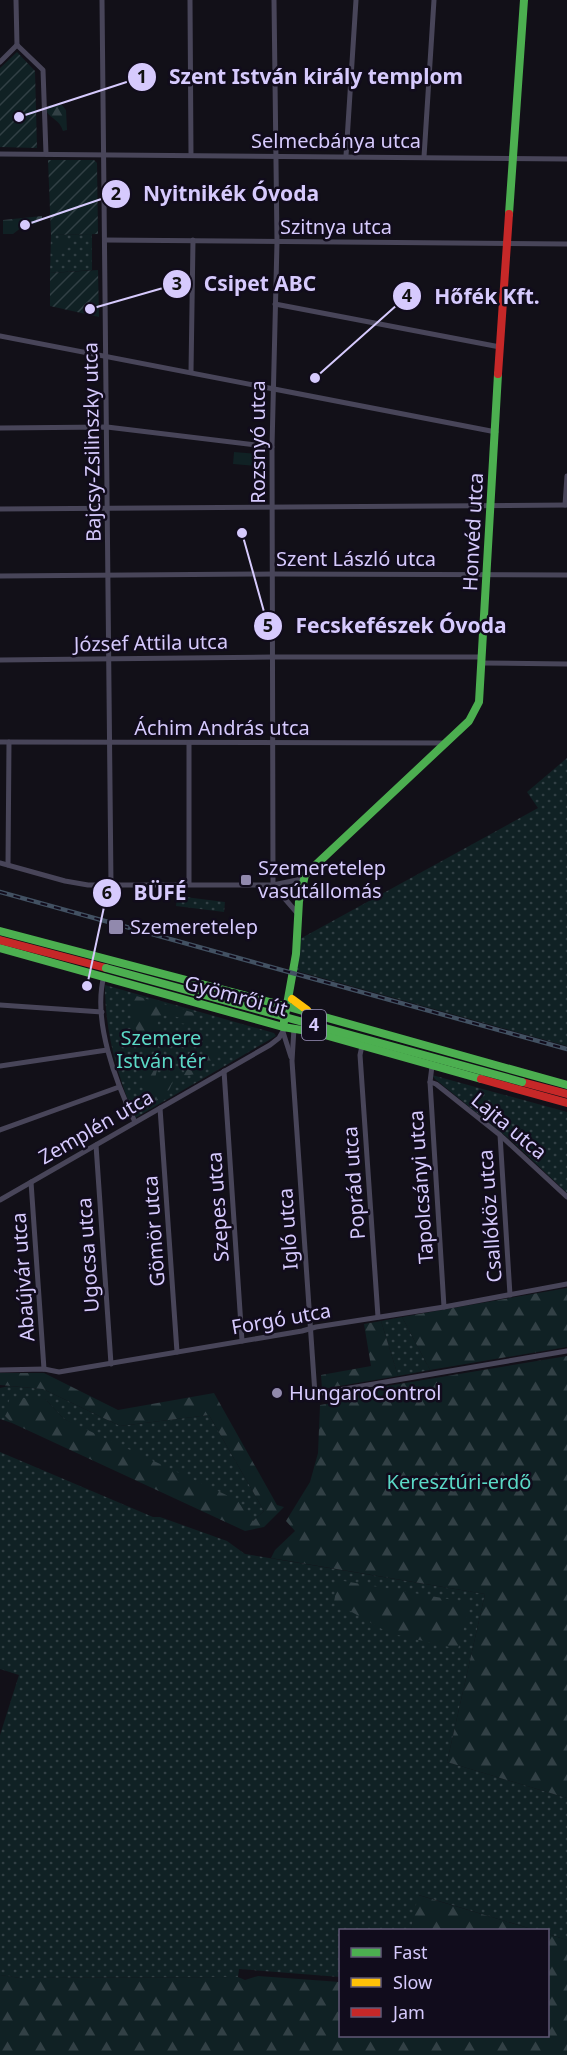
<svg xmlns="http://www.w3.org/2000/svg" width="567" height="2055" font-family="'Noto Sans',sans-serif">
<style>
.grass{fill:url(#grass-dots)}
.forest{fill:url(#forest-firs)}
.garden{fill:url(#garden-furrows)}
.pitch{fill:#102124}
.lines{fill:none;stroke-linecap:round;stroke-linejoin:round}
.street{stroke:#484559;stroke-width:5}
.fast{stroke:#4caf50;stroke-width:8}
.slow{stroke:#ffc107;stroke-width:8}
.jam{stroke:#c62828;stroke-width:8}
.rail-casing{stroke:#425162;stroke-width:4.5}
.rail{stroke:#110c1c;stroke-width:2;stroke-dasharray:7;stroke-linecap:butt}
.fast-bridge{stroke:#4caf50;stroke-width:8}
.poi-dot{fill:#9189ad;stroke:#110c1c;stroke-width:2}
.labels{text-anchor:middle;stroke-width:5;stroke-linejoin:round;paint-order:stroke}
.shield{fill:#110c1c;stroke:#9b91ba;stroke-width:1.5}
.shield-label{font-size:18px;font-weight:bold;fill:#d6cafd}
.street-label{font-size:20px;fill:#d6cafd;stroke:#110c1c}
.poi-label{font-size:20px;fill:#d6cafd;stroke:#110c1c;text-anchor:start}
.park-label{font-size:20px;fill:#5bd8c6;stroke:#110c1c}
.leader{fill:none;stroke:#d6cafd;stroke-width:2}
.callout-dot{fill:#d6cafd;stroke:#110c1c;stroke-width:2}
.mark-label{font-size:18px;text-anchor:middle;font-weight:bold;fill:#111}
.callout-label{font-size:21px;text-anchor:middle;font-weight:bold;fill:#d6cafd;stroke:#110c1c;stroke-width:5;stroke-linejoin:round;paint-order:stroke}
</style>
<defs>
<pattern id="grass-dots" width="8" height="8" patternUnits="userSpaceOnUse" patternTransform="scale(1.5)"><rect width="8" height="8" fill="#102124"/><path d="M2 2h.1M6 6h.1" fill="none" stroke="#324045" stroke-width="1.8" stroke-linecap="round"/></pattern>
<pattern id="forest-firs" width="22" height="20" patternUnits="userSpaceOnUse" patternTransform="scale(1.5)"><rect width="22" height="20" fill="#102124"/><path d="M5 1l3.5 6h-7zM16 11l3.5 6h-7z" fill="#324045"/></pattern>
<pattern id="garden-furrows" width="10" height="10" patternUnits="userSpaceOnUse" patternTransform="scale(1.5)"><rect width="10" height="10" fill="#102124"/><path d="M-1 1l2-2M0 10L10 0M9 11l2-2" fill="none" stroke="#324045"/></pattern>
</defs>
<rect width="100%" height="100%" fill="#121018"/>
<g class="grass">
<polygon points="92,234 92,270 50,273 51,235"/>
<polygon points="567,758 567,1046 293,970 298,940 538,808 527,792"/>
<polygon points="177,896 225,902 224,912 176,906"/>
<path d="M 105,985 L 274,1033 L 276,1036 L 135,1118 C 117,1074 105,1033 105,985 Z"/>
<polygon points="432,1075 567,1112 567,1193 513,1142 435,1079"/>
<polygon points="402,1317 430,1370 398,1376 381,1321"/>
<polygon points="9,1386 43,1389 120,1426 209,1415 264,1511 253,1521 64,1419 45,1399 5,1416 12,1423 0,1419 0,1388"/>
<polygon points="0,1452 153,1517 160,1517 227,1541 245,1554 485,1594 447,1762 567,1798 567,1940 548,1934 548,1930 535,1930 419,1895 411,1930 340,1930 340,1977 239,1969 238,1977 20,1978 0,1975 0,1735 19,1675 0,1669"/>
</g>
<g class="forest">
<path d="M 49,105 L 62,105 L 66,110 L 67,130 L 63,131 C 59,119 52,120 46,111 Z"/>
<polygon points="42,216 42,219 35,224 26,224 13,234 3,234 3,220"/>
<polygon points="63,238 69,243 69,247 59,254 53,254 53,242"/>
<polygon points="133,995 198,1014 196,1020 186,1024 179,1023 181,1018 169,1015 157,1016 158,1026 165,1033 158,1043 147,1051 132,1021"/>
<path d="M 213,1049 L 218,1054 C 213,1067 197,1077 183,1075 L 187,1064 L 196,1061 L 205,1061 Z"/>
<path d="M 155,1060 L 158,1066 L 155,1078 L 162,1080 L 167,1079 L 170,1070 L 173,1069 C 176,1080 169,1090 164,1099 L 153,1101 L 142,1077 L 146,1065 Z"/>
<polygon points="567,1288 567,1347 430,1370 402,1317"/>
<polygon points="381,1321 398,1376 322,1389 321,1375 371,1366 364,1324"/>
<polygon points="567,1356 567,1798 447,1762 485,1594 271,1558 275,1550 295,1531 286,1521 310,1482 318,1453 320,1405 333,1403 333,1395"/>
<polygon points="0,1373 44,1373 118,1410 214,1393 277,1505 284,1507 264,1527 245,1531 12,1423 5,1416 10,1397 45,1399 64,1419 237,1500 253,1521 264,1511 209,1415 120,1426 43,1389 0,1385"/>
<polygon points="338,1580 471,1603 458,1649 389,1633 334,1602"/>
<polygon points="418,1895 535,1930 411,1930"/>
<polygon points="548,1934 567,1940 567,2055 0,2055 0,1975 20,1978 238,1977 245,1980 258,1976 340,1982 340,2036 548,2036"/>
</g>
<g class="garden">
<polygon points="17,52 35,71 37,148 0,147 0,68"/>
<polygon points="48,160 94,160 97,163 98,234 51,235"/>
<polygon points="98,270 99,317 50,306 50,273"/>
</g>
<polygon class="pitch" points="234,452 258,454 257,466 233,464"/>
<g class="lines">
<g class="street">
<polyline points="16,0 17,45"/>
<polyline points="102,0 111,885"/>
<polyline points="190,0 191,155"/>
<polyline points="17,45 43,70 46,154"/>
<polyline points="0,62 17,45"/>
<polyline points="0,154 567,159"/>
<polyline points="346,156 356,0"/>
<polyline points="424,157 434,0"/>
<polyline points="105,240 567,244"/>
<polyline points="275,304 500,347"/>
<polyline points="0,336 496,432"/>
<polyline points="191,372 193,240"/>
<polyline points="0,428 107,427 272,447"/>
<polyline points="565,505 567,476"/>
<polyline points="0,509 567,505"/>
<polyline points="0,576 273,574 567,575"/>
<polyline points="0,660 272,657 482,657"/>
<polyline points="482,663 567,664"/>
<polyline points="0,742 445,743"/>
<polyline points="189,743 189,884"/>
<polyline points="0,863 65,881 88,885 273,885 297,880 305,875"/>
<polyline points="8,865 9,742"/>
<polyline points="273,885 272,447 277,242 274,0"/>
<polyline points="273,885 298,914"/>
<path d="M 104,976 C 92,1020 116,1083 135,1122"/>
<polyline points="0,1005 102,1012"/>
<polyline points="294,1028 292,1061 315,1394 567,1351"/>
<polyline points="283,1032 291,1057"/>
<polyline points="362,1046 360,1055 378,1317"/>
<polyline points="0,1066 107,1050"/>
<polyline points="432,1066 430,1082 444,1307"/>
<polyline points="224,1071 242,1341"/>
<polyline points="430,1082 436,1084 500,1135 567,1197"/>
<polyline points="160,1108 177,1352"/>
<polyline points="0,1130 119,1087"/>
<polyline points="500,1135 510,1295"/>
<polyline points="96,1145 111,1364"/>
<polyline points="31,1182 44,1369"/>
<polyline points="0,1200 270,1045 279,1038 283,1031"/>
<polyline points="0,1370 44,1369 59,1372 302,1331 316,1327 444,1307 567,1284"/>
</g>
<g class="fast">
<polyline points="509,214 524,0"/>
<polyline points="0,931 285,1006 567,1085"/>
<polyline points="0,948 283,1027 314,1032 481,1079"/>
<polyline points="283,1027 296,954 299,901 305,875 469,721 479,702 498,374"/>
</g>
<polyline class="slow" points="292,999 307,1010"/>
<g class="jam">
<polyline points="498,374 509,214"/>
<polyline points="0,940 106,968"/>
<polyline points="481,1079 567,1103"/>
<polyline points="522,1082 567,1094"/>
</g>
<defs>
<polyline id="rail" points="0,892 567,1049"/>
</defs>
<use href="#rail" class="rail-casing"/>
<use href="#rail" class="rail"/>
<polyline class="fast-bridge" points="106,968 522,1082"/>
</g>
<g class="poi-dot">
<rect x="240" y="874" width="12" height="12" rx="3"/>
<rect x="108" y="919" width="16" height="16" rx="3"/>
<circle cx="277" cy="1393" r="6"/>
</g>
<g class="labels">
<rect class="shield" x="302" y="1010" width="24" height="30" rx="4.5"/>
<g class="shield-label">
<text x="314" y="1031">4</text>
</g>
<g class="street-label">
<text x="336" y="148">Selmecbánya utca</text>
<text x="336" y="234">Szitnya utca</text>
<text transform="translate(92 442) rotate(-91)" y="7">Bajcsy-Zsilinszky utca</text>
<text transform="translate(258 442) rotate(-90)" y="7">Rozsnyó utca</text>
<text transform="translate(473 532) rotate(-87)" y="7">Honvéd utca</text>
<text x="356" y="566">Szent László utca</text>
<text transform="translate(151 643) rotate(-1)" y="7">József Attila utca</text>
<text x="222" y="735">Áchim András utca</text>
<text transform="translate(236 996) rotate(15)" y="7">Gyömrői út</text>
<text transform="translate(509 1126) rotate(40)" y="7">Lajta utca</text>
<text transform="translate(96 1127) rotate(-30)" y="7">Zemplén utca</text>
<text transform="translate(354 1183) rotate(-94)" y="7">Poprád utca</text>
<text transform="translate(421 1187) rotate(-94)" y="7">Tapolcsányi utca</text>
<text transform="translate(218 1207) rotate(-94)" y="7">Szepes utca</text>
<text transform="translate(490 1216) rotate(-94)" y="7">Csallóköz utca</text>
<text transform="translate(288 1229) rotate(-94)" y="7">Igló utca</text>
<text transform="translate(154 1231) rotate(-94)" y="7">Gömör utca</text>
<text transform="translate(88 1255) rotate(-94)" y="7">Ugocsa utca</text>
<text transform="translate(23 1277) rotate(-94)" y="7">Abaújvár utca</text>
<text transform="translate(281 1319) rotate(-10)" y="7">Forgó utca</text>
</g>
<g class="poi-label">
<text x="258" y="875">Szemeretelep<tspan x="258" dy="23">vasútállomás</tspan></text>
<text x="130" y="934">Szemeretelep</text>
<text x="289" y="1400">HungaroControl</text>
</g>
<g class="park-label">
<text x="161" y="1045">Szemere<tspan x="161" dy="23">István tér</tspan></text>
<text x="459" y="1489">Keresztúri-erdő</text>
</g>
</g>
<path class="leader" d="M19 117L142 77M25 225L116 194M90 309L177 284M315 378L407 296M242 533L268 626M87 986L107 893"/>
<g class="callout-dot">
<circle cx="19" cy="117" r="6"/>
<circle cx="25" cy="225" r="6"/>
<circle cx="90" cy="309" r="6"/>
<circle cx="315" cy="378" r="6"/>
<circle cx="242" cy="533" r="6"/>
<circle cx="87" cy="986" r="6"/>
<circle cx="142" cy="77" r="15"/>
<circle cx="116" cy="194" r="15"/>
<circle cx="177" cy="284" r="15"/>
<circle cx="407" cy="296" r="15"/>
<circle cx="268" cy="626" r="15"/>
<circle cx="107" cy="893" r="15"/>
</g>
<g class="mark-label">
<text x="142" y="83">1</text>
<text x="116" y="200">2</text>
<text x="177" y="290">3</text>
<text x="407" y="302">4</text>
<text x="268" y="632">5</text>
<text x="107" y="899">6</text>
</g>
<g class="callout-label">
<text x="316" y="84">Szent István király templom</text>
<text x="231" y="201">Nyitnikék Óvoda</text>
<text x="260" y="291">Csipet ABC</text>
<text x="487" y="304">Hőfék Kft.</text>
<text x="401" y="633">Fecskefészek Óvoda</text>
<text x="160" y="900">BÜFÉ</text>
</g>
<rect x="339" y="1929" width="210" height="108" fill="#110c1c" stroke="#605876" stroke-width="1.5"/>
<rect x="351" y="1948" width="30" height="9" fill="#4caf50" stroke="#605876" stroke-width="1.5"/>
<text x="393" y="1959" font-size="18" fill="#d6cafd">Fast</text>
<rect x="351" y="1978" width="30" height="9" fill="#ffc107" stroke="#605876" stroke-width="1.5"/>
<text x="393" y="1989" font-size="18" fill="#d6cafd">Slow</text>
<rect x="351" y="2008" width="30" height="9" fill="#c62828" stroke="#605876" stroke-width="1.5"/>
<text x="393" y="2019" font-size="18" fill="#d6cafd">Jam</text>
</svg>
